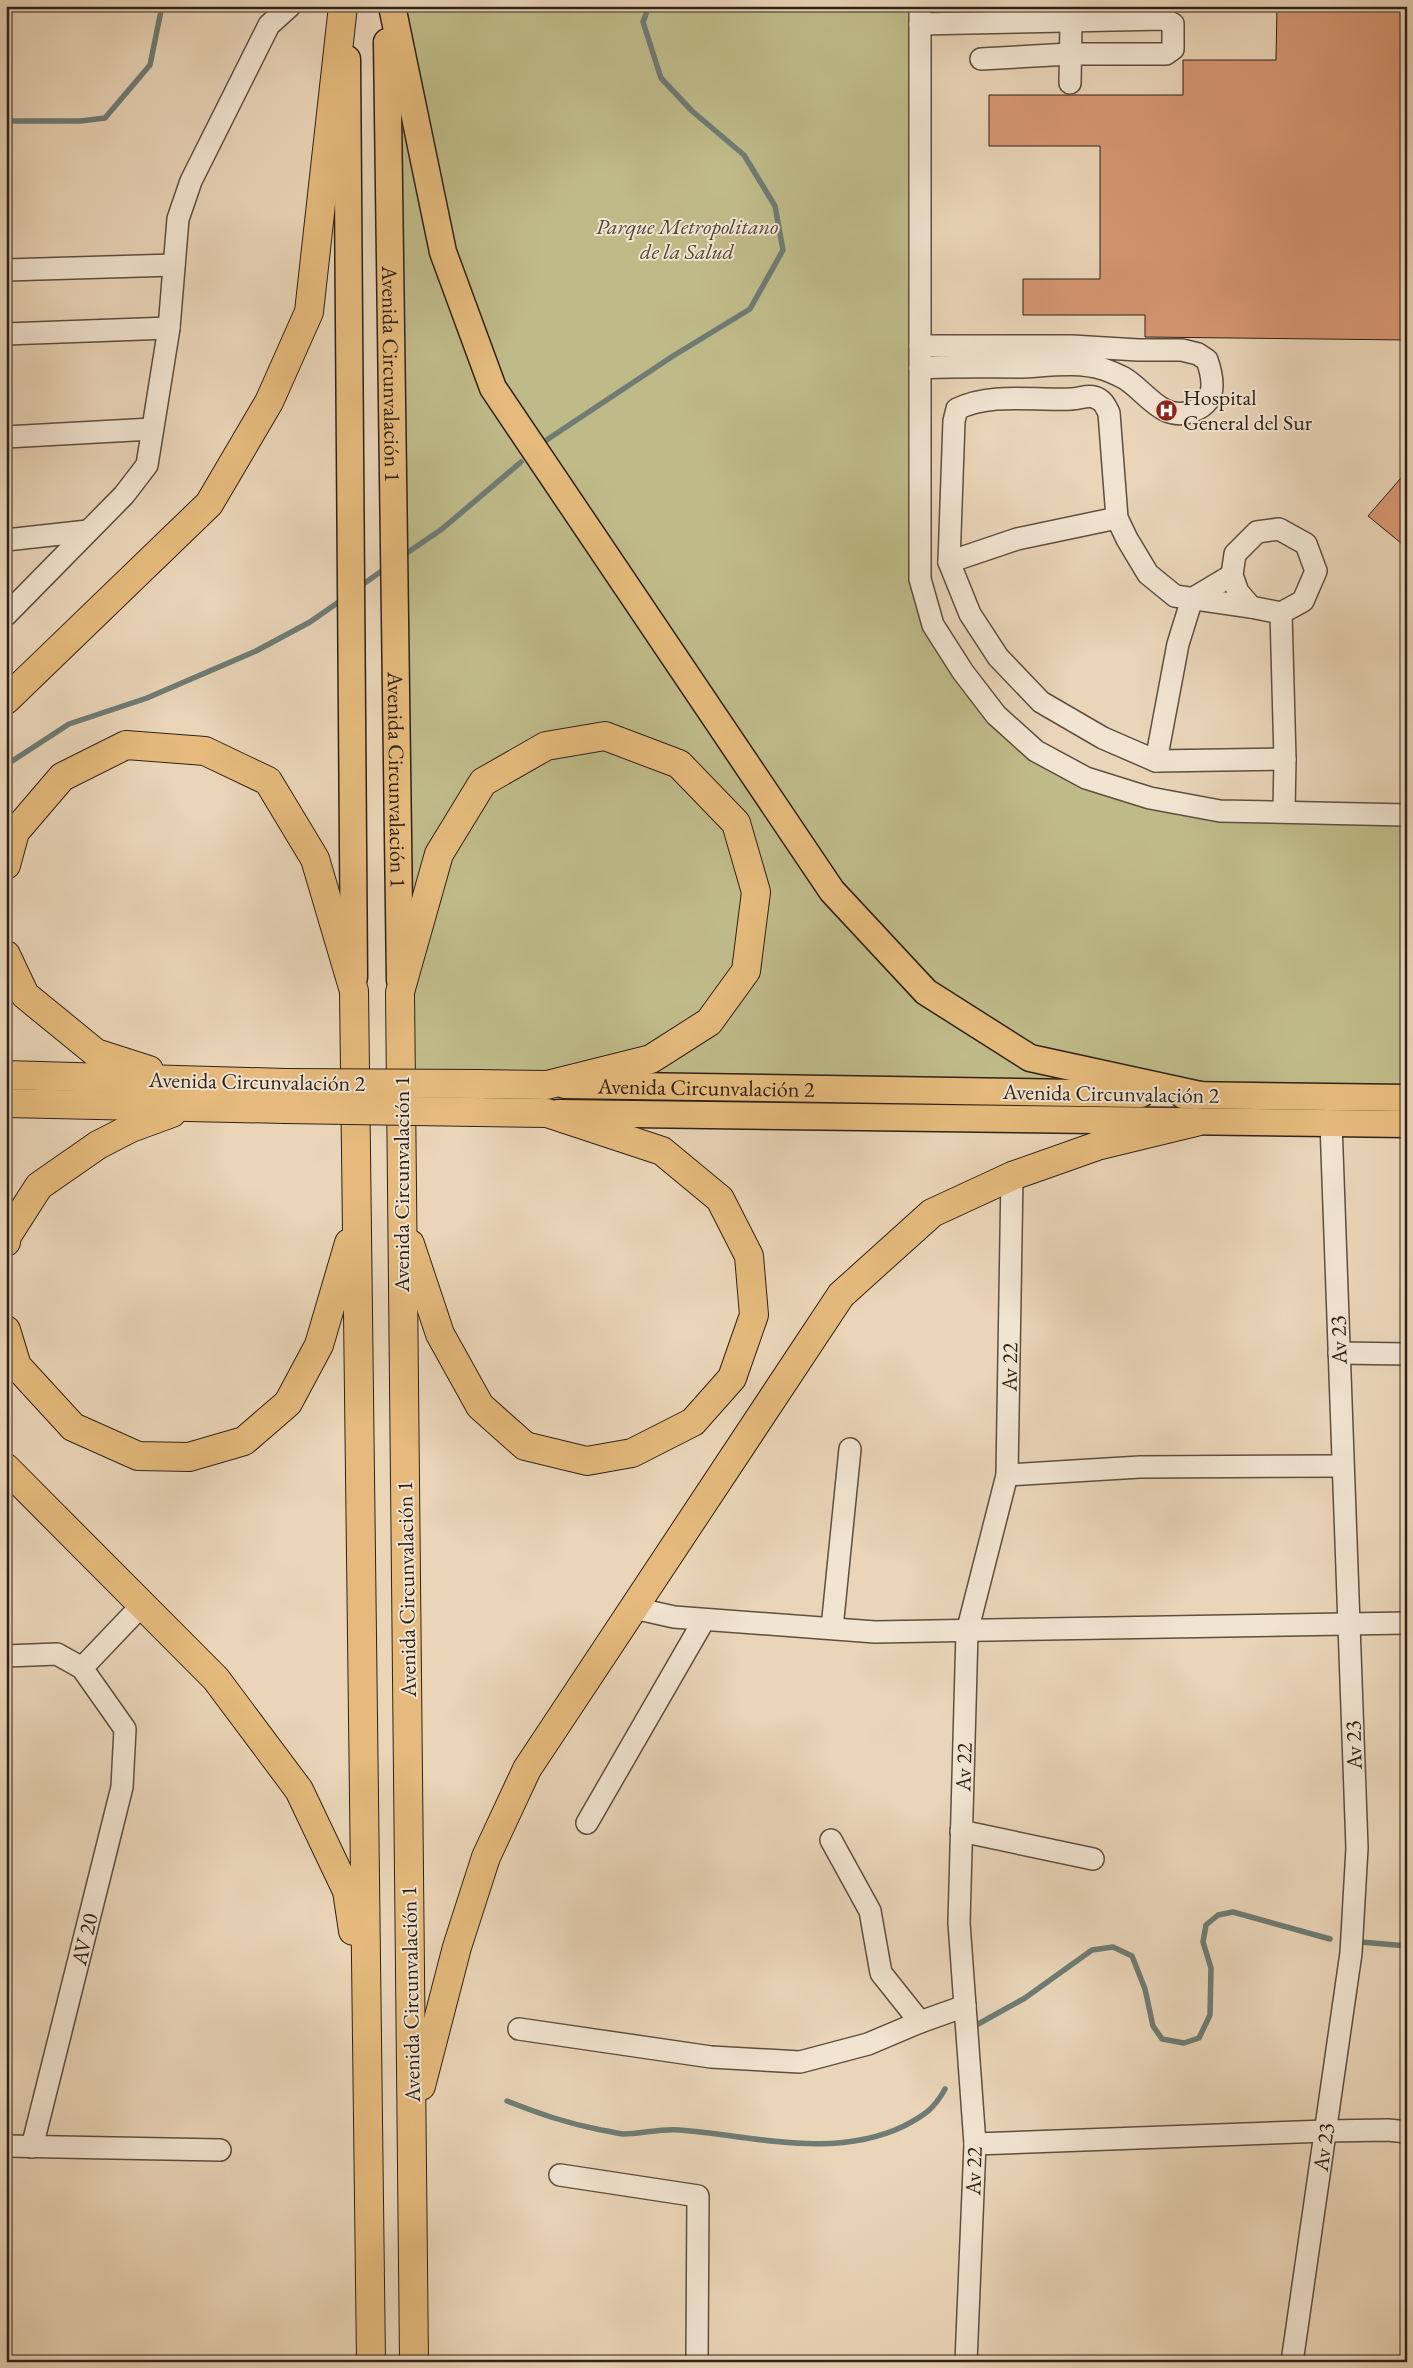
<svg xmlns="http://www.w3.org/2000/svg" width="1413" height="2368" font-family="'EB Garamond',serif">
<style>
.green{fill:#bfbb89;stroke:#776e50}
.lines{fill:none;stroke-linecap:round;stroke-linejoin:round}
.stream{stroke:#6e7c75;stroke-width:5.5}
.building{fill:#d69772;stroke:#2f2218}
.minor-casing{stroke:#5e4f40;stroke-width:24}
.major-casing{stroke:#2f2218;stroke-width:29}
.highway-casing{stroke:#2f2218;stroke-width:30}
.minor{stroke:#f1e4d1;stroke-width:21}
.major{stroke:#e5ba7c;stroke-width:26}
.highway{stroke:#e5ba7c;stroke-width:28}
.highway-bridge-casing{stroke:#2f2218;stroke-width:30;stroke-linecap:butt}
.highway-bridge{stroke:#e5ba7c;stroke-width:28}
.labels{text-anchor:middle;stroke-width:4;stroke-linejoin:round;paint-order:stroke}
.park-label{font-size:22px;font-style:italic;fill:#534834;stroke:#f1e4d1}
.street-label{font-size:22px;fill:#2f2218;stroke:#f1e4d1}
.poi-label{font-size:22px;fill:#2f2218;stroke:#f1e4d1;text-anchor:start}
</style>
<rect width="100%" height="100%" fill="#ead5b8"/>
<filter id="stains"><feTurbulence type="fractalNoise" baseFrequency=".004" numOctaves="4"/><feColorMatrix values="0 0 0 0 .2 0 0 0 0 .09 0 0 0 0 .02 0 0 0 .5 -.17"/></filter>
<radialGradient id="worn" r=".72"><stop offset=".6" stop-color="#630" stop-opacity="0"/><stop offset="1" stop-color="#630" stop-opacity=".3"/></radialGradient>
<polygon class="green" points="387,6 920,6 920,579 933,625 1036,751 1150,798 1407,815 1407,1098 400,1084"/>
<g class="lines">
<g class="stream">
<polyline points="6,121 81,121 105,118 150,65 162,6"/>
<polyline points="542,443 673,356 750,309 783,250 775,206 744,155 692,111 661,78 643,22 649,6"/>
<polyline points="401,557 442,529 521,462"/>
<polyline points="359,587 386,568"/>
<polyline points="6,765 69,724 147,698 256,651 310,622 343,599"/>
<polyline points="1361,1942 1407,1946"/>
<polyline points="971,2028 1025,1998 1092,1950 1113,1947 1132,1956 1145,1989 1153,2026 1162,2039 1184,2043 1199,2038 1210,2015 1211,1968 1203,1942 1206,1925 1218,1915 1233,1912 1330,1939"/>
<path d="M 507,2101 C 540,2114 566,2123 601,2130 C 608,2131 616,2133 623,2134 C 642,2134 661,2128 680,2130 C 755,2136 833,2160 904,2126 C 925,2115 934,2109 945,2089"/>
</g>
</g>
<g class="building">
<polygon points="1277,6 1407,6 1407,340 1145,337 1145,315 1023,315 1023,279 1100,279 1100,146 989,146 989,95 1183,95 1183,60 1276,60"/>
<polygon points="1407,471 1407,548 1368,516"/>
</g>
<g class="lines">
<defs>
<g id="minor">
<polyline points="920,6 920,579 933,625 963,672 996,715 1036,751 1086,778 1150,798 1220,811 1407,815"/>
<polyline points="1064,6 1071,22 1070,83"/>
<polyline points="920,24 1164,19 1173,24 1173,49 1166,54 1070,54 981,59"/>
<polyline points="6,270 174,265"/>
<polyline points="6,334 169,328"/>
<path d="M 920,346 L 1072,346 L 1138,350 L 1182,350 L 1198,354 L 1207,360 C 1214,380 1217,402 1193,411 C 1162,423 1146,391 1124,378 C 1118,375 1110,371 1103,369 C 1078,361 1046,366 1019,367 C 986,367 953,366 920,368"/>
<polyline points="6,437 152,429"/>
<polygon points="1279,529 1306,544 1316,571 1303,601 1281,613 1251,607 1238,592 1232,575 1235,554 1257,532"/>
<polyline points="6,540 88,531"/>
<polyline points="949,562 1017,539 1117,518"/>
<path d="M 1251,607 L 1175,596 L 1148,574 L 1127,539 L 1117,518 L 1109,413 C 1105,405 1103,400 1094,397 C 1087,395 1078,399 1071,399 C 1034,401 992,392 957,409 L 954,421 L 949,562 L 970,614 L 998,657 L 1041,702 L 1103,738 L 1156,761 L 1285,759"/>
<polyline points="1281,613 1285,759 1284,811"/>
<polyline points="6,615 124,495 147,465 169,328 178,219 191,181 269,25 290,6"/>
<polyline points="1156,761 1178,644 1192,599 1232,575"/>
<polyline points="1339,1353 1407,1354"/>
<polyline points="1007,1475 1140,1467 1342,1466"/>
<polyline points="634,1608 674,1617 875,1632 1407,1623"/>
<polyline points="832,1628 850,1449"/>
<polyline points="6,1656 57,1654 82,1668 125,1729 122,1787 32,2147"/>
<polyline points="82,1668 142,1605"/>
<polyline points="587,1823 704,1620"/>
<polyline points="961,1831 1093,1859"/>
<polyline points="831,1840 870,1911 881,1973 920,2022 965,2006"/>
<polyline points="519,2029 711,2057 800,2062 868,2044 920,2022"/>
<polyline points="975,2144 1326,2131 1388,2130 1407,2132"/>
<polyline points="6,2146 220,2150"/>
<polyline points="560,2175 698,2196 697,2362"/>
<polyline points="966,2362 975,2144 959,1923 967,1632 1007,1475 1012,1176"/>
<polyline points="1292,2362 1351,1953 1357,1848 1331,1123"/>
</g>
<g id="major">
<polyline points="392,6 443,252 493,388 832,891 926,992 1030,1058 1200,1095"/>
<path id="s1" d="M 387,42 L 400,980"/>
<polyline points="347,59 354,977"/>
<path id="s2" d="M 565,1085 L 1141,1094"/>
<polyline points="1183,1095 1407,1098"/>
<polyline points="558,1113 1407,1124"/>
</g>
<g id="highway">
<polyline points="6,700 209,504 269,402 309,312 343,6"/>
<polyline points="6,865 15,832 62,777 126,745 205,751 268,781 315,859 354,991 371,2362"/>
<polyline points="6,955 25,995 96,1053 149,1070"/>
<polyline points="6,1075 285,1083"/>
<polyline points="6,1103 284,1109"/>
<polyline points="6,1242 7,1236 39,1186 98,1145 131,1128 172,1113"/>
<polyline points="410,1244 440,1334 480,1406 525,1446 587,1461 632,1453 693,1422 732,1378 754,1315 749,1256 720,1199 662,1151 547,1113 477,1112"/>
<polyline points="6,1330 17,1366 73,1427 138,1456 189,1457 244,1441 288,1403 319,1345 349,1243"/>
<polyline points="6,1468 216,1679 299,1790 347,1891 353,1931"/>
<polyline points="421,2086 457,1947 486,1857 527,1769 841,1295 932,1213 1012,1176 1097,1146 1196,1122"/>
<polyline points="414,2362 400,992 439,854 483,782 546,746 605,736 679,764 736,823 756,892 746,971 709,1022 651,1059 547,1085 479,1084"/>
</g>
</defs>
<use href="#minor" class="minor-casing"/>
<use href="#major" class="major-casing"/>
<use href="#highway" class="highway-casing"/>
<use href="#minor" class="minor"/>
<use href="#major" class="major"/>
<use href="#highway" class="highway"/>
<defs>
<g id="highway-bridge">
<polyline points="285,1083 479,1084"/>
<polyline points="284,1109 477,1112"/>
</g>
</defs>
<use href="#highway-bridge" class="highway-bridge-casing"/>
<use href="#highway-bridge" class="highway-bridge"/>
</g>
<defs>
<symbol id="hospital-disc" viewBox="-11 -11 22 22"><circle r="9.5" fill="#8f2418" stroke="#f1e4d1"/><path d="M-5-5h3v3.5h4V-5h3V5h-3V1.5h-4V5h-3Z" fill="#fff"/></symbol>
</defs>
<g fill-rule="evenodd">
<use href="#hospital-disc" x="1154" y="398" width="25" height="25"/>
</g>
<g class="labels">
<g class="park-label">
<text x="687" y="234">Parque Metropolitano<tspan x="687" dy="25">de la Salud</tspan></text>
</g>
<g class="street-label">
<text dy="8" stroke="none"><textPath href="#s1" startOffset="332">Avenida Circunvalación 1</textPath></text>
<text dy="8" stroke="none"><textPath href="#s1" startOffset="738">Avenida Circunvalación 1</textPath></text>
<text transform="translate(257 1081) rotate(1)" y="8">Avenida Circunvalación 2</text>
<text dy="8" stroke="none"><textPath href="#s2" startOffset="141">Avenida Circunvalación 2</textPath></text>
<text transform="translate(1111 1093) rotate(1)" y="8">Avenida Circunvalación 2</text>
<text transform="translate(401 1184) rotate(-90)" y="8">Avenida Circunvalación 1</text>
<text transform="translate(1338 1340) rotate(-92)" y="8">Av 23</text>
<text transform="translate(1009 1367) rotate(-89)" y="8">Av 22</text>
<text transform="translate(406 1589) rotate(-91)" y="8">Avenida Circunvalación 1</text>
<text transform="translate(1353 1745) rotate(-92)" y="8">Av 23</text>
<text transform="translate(963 1767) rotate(-88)" y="8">Av 22</text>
<text transform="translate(84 1939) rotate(-76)" y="8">AV 20</text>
<text transform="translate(410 1994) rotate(-91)" y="8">Avenida Circunvalación 1</text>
<text transform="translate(1323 2147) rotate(-82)" y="8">Av 23</text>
<text transform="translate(973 2171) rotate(-88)" y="8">Av 22</text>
</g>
<g class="poi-label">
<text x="1183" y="405">Hospital<tspan x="1183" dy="25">General del Sur</tspan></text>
</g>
</g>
<rect width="1413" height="2368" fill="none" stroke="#ead5b8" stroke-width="25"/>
<rect x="8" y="8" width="1398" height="2353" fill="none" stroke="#2f2218" stroke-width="2.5"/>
<rect x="12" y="12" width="1388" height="2343" fill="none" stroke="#2f2218"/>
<rect width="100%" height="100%" filter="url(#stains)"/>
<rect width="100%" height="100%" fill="url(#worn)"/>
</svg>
